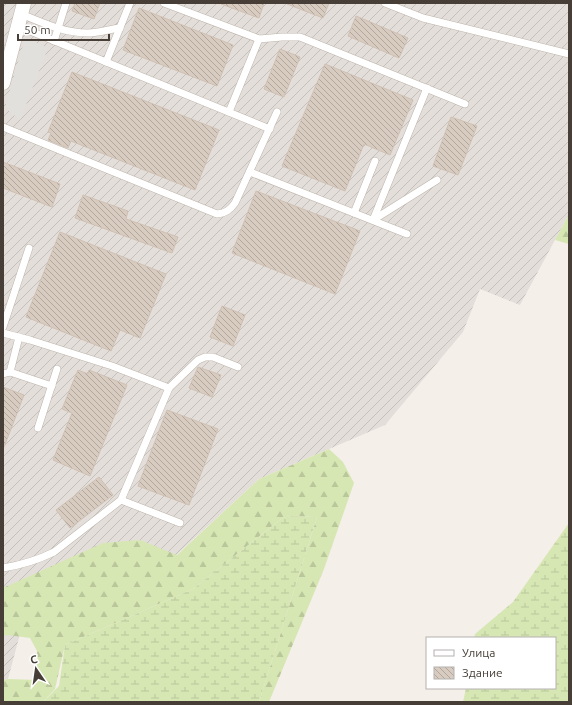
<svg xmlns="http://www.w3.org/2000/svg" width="572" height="705" font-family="Ubuntu,sans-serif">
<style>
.industrial{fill:url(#industrial-furrows)}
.forest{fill:url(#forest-firs)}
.wetland{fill:url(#wetland-marsh)}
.parking{fill:#e2e0dd}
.building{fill:url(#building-back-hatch);stroke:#d0c0b2}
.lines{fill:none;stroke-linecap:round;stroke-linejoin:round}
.lane-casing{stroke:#bfb5ab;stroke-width:8}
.street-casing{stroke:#bfb5ab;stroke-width:15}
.lane{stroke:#fff;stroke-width:7}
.street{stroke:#fff;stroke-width:14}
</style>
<defs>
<pattern id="industrial-furrows" width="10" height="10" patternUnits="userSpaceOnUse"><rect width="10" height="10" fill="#e3deda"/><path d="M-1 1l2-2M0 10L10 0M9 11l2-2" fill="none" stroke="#c4c0bc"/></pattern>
<pattern id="forest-firs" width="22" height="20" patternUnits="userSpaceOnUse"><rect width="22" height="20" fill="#d7e7b3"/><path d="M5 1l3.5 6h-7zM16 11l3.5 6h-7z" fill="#bac79b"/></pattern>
<pattern id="wetland-marsh" width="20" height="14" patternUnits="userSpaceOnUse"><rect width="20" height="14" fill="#d7e7b3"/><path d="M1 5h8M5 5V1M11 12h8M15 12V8" fill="none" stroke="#bac79b"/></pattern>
<pattern id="building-back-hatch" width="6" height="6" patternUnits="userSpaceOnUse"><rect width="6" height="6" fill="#d8ccc1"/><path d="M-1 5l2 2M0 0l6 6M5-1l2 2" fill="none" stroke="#b1a79e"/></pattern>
</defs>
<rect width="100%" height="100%" fill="#f4efe9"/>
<polygon class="industrial" points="3,3 569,3 569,214 520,305 480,289 463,332 385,425 259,479 160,570 36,574 8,679 3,680"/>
<g class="forest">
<polygon points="569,214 569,244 555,240"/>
<polygon points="329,449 343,462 354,483 324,569 269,702 259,702 317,517 285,516 193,589 65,645 55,689 43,702 3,702 3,680 8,679 37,680 37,651 30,638 8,635 3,636 3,588 103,543 140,540 177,555 259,479"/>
</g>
<g class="wetland">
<polygon points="285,516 317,517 259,702 43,702 59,686 65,645 193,589"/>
<polygon points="569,523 569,702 463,702 466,688 555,688 555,638 474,638 475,634 513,602"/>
</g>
<polygon class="parking" points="25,38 48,48 20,120 9,111 6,104"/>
<g class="building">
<polygon points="75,3 100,3 94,19 72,11"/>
<polygon points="221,3 264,3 259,18 221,4"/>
<polygon points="287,3 329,3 323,18 287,4"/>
<polygon points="139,8 233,45 217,86 123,50"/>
<polygon points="356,16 408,38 399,58 348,36"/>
<polygon points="280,49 300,57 284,97 264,89"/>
<polygon points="325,64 413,100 390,155 364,144 345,191 282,166"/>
<polygon points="72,72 219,130 195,190 71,141 68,148 48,140 51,133 48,132"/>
<polygon points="451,117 477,126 458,175 433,166"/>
<polygon points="3,162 60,184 52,207 3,188"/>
<polygon points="256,191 360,231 335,294 232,253"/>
<polygon points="83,195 128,211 126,219 178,237 172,253 75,218"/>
<polygon points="60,232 166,274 140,338 120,330 111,351 26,317"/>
<polygon points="222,306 245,315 233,346 210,337"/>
<polygon points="198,367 221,375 212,397 189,388"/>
<polygon points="78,370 88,374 89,370 127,385 90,476 53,460 72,413 62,409"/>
<polygon points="3,387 24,395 4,447 3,447"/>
<polygon points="167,410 218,429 189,505 138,486"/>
<polygon points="99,477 113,495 70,528 56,510"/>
</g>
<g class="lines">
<defs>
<g id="lane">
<polyline points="164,3 259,39 282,37 300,37 465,104"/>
<polyline points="385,3 423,18 569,54"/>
<path d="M 21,14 C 43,23 64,33 88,33 C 99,33 110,29 120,28"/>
<polyline points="18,26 270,129"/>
<polyline points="54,41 66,3"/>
<polyline points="106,62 130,3"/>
<polyline points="229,112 259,39"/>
<path d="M 3,127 L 217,214 C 226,213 230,210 235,203 L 277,112"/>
<polyline points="250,172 407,234"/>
<polyline points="354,213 375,161"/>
<polyline points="373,220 427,88"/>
<polyline points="373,220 437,180"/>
<polyline points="3,327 29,248"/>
<polyline points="3,333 30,340 112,366 169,388"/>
<polyline points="10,372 19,337"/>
<polyline points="3,374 10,372 52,386"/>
<polyline points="38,428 57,369"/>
<polyline points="121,500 180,523"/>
<path d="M 3,568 C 21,565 38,560 54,552 L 121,500 L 169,388 L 198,360 L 205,357 L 213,357 L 238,367"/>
</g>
<polyline id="street" points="3,83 24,3"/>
</defs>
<use href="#lane" class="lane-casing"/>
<use href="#street" class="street-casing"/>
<use href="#lane" class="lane"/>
<use href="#street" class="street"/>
</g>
<rect width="572" height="705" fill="none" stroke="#473f37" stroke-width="8"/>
<rect x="426" y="637" width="130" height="52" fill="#ffffff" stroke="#b5b2af"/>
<rect x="434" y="650" width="20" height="6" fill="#ffffff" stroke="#b5b2af"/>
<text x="462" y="657" font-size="12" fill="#473f37">Улица</text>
<rect x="434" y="667" width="20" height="12" fill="url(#building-back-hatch)" stroke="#b5b2af"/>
<text x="462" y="677" font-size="12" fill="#473f37">Здание</text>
<g transform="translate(36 669) rotate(347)" stroke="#ffffff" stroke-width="3" paint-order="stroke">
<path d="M0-3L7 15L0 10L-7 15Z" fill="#473f37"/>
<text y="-6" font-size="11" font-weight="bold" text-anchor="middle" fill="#473f37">С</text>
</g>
<path d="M18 34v6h91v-6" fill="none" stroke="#473f37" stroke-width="2"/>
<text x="24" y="34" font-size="12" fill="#473f37" stroke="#ffffff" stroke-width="3" paint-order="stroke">50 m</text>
</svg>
